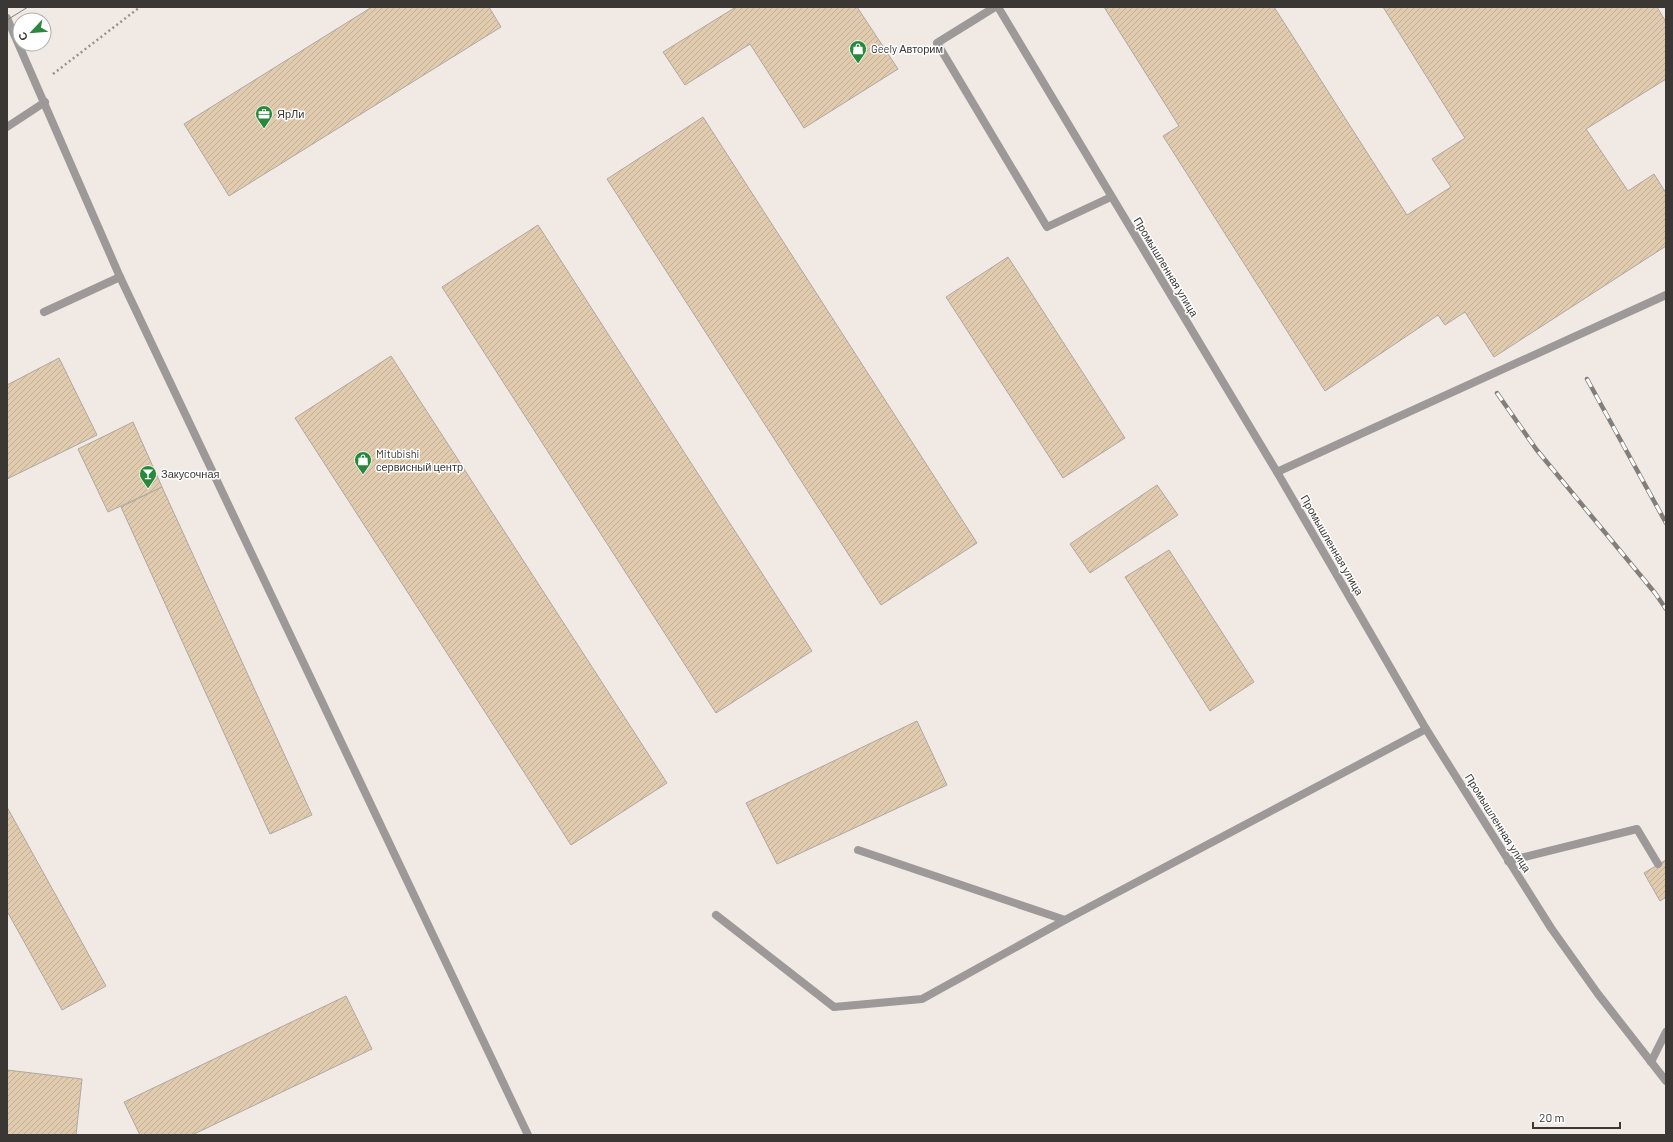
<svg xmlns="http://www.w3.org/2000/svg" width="1673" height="1142" font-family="Barlow,sans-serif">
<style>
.building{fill:url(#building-hatch);stroke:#aea9a2}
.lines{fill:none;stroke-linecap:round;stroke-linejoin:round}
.path{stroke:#98928e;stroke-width:2.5;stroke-dasharray:2 3;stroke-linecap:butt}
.service{stroke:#9d9998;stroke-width:8}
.minor{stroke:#9d9998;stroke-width:8}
.tertiary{stroke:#9d9998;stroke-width:8}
.tram{stroke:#837e7a;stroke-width:1}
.rail-casing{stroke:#837e7a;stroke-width:4.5}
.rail{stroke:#fff;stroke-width:3;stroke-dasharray:9;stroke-linecap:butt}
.labels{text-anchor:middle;stroke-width:3;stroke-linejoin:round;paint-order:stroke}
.poi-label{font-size:11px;fill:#3a3735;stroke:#fff;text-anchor:start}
.street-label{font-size:11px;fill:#3a3735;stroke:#fff}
</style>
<defs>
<pattern id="building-hatch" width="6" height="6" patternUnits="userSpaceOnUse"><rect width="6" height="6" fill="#e1cbae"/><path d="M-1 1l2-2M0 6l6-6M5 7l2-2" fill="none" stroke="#c2af96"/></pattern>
</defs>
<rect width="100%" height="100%" fill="#f1e9e3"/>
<g class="building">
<polygon points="372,7 489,7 501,27 229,196 184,124"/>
<polygon points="736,7 857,7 898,69 804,128 750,44 685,85 663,52"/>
<polygon points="1104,7 1274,7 1407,215 1451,187 1432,159 1465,138 1383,7 1657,7 1666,22 1666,79 1586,129 1628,191 1654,174 1666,193 1666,246 1494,357 1465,312 1445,325 1438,315 1325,391 1163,136 1179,126"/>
<polygon points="703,117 977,543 881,605 607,179"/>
<polygon points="538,225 812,651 716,713 442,287"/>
<polygon points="1008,257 1125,438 1063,478 946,297"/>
<polygon points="391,356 667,783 571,845 295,418"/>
<polygon points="59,358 97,435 7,479 7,385"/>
<polygon points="133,422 162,487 108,512 78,449"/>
<polygon points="1157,485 1178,515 1090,573 1070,544"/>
<polygon points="162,487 312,815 270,834 121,507"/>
<polygon points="1169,550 1254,682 1210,711 1125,577"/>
<polygon points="917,721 947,785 777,864 746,803"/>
<polygon points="7,807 106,986 62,1010 7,911"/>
<polygon points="1666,860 1666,897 1660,901 1644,873"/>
<polygon points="346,996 372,1049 192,1135 140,1135 124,1102"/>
<polygon points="7,1070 82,1079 76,1135 7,1135"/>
</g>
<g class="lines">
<polyline class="path" points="53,74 140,7"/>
<g class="service">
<polyline points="995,7 937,43 1047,227 1111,197"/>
<polyline points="7,127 45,102"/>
<polyline points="44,312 120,277"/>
<polyline points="1277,472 1666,295"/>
<polyline points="858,850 1065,920"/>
<polyline points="1508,861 1637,829 1658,864"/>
<polyline points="716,915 834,1007 922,999 1065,920 1426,729"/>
<polyline points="1651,1062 1666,1032"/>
</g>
<polyline class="minor" points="7,18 120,277 528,1135"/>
<polyline class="tertiary" points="998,7 1277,472 1426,729 1551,928 1598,994 1666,1081"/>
<polyline class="tram" points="7,20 28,7"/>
<defs>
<g id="rail">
<polyline points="1587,379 1666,523"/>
<polyline points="1497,393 1536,449 1655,593 1666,609"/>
</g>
</defs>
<use href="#rail" class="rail-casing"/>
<use href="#rail" class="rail"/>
</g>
<defs>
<symbol id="shop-pin" viewBox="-11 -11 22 30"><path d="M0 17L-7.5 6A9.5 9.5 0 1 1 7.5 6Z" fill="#28893d" stroke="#fff"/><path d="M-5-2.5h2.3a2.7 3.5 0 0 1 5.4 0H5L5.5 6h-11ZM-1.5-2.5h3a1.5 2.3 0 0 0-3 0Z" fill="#fff"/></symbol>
<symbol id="office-pin" viewBox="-11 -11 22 30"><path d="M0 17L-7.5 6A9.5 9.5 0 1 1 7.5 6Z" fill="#28893d" stroke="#fff"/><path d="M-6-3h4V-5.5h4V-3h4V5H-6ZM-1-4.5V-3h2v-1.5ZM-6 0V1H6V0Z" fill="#fff"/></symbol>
<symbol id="bar-pin" viewBox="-11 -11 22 30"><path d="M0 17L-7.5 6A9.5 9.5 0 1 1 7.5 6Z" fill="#28893d" stroke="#fff"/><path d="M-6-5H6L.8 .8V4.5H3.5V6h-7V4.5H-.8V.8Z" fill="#fff"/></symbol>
</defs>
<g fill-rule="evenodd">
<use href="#shop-pin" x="848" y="39" width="20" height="27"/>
<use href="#office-pin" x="254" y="104" width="20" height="27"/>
<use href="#shop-pin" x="353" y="450" width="20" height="27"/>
<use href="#bar-pin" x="138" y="464" width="20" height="27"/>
</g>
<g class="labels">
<g class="poi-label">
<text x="871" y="53">Geely Авторим</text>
<text x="277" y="118">ЯрЛи</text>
<text x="376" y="458">Mitubishi<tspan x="376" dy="13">сервисный центр</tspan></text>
<text x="161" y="478">Закусочная</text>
</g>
<g class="street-label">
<text transform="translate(1166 267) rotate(59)" y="4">Промышленная улица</text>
<text transform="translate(1332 545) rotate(60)" y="4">Промышленная улица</text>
<text transform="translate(1498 823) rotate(58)" y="4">Промышленная улица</text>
</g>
</g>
<rect width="1673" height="1142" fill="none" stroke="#3a3735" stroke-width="16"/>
<g transform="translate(32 32) rotate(244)"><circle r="19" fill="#ffffff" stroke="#b0afae"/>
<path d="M0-3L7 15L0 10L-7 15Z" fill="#28893d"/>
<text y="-6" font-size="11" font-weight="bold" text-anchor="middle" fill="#3a3735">С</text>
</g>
<path d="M1533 1122v6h87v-6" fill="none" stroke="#3a3735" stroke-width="2"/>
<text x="1539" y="1122" font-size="12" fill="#3a3735" stroke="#ffffff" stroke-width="3" paint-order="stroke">20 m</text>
</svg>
